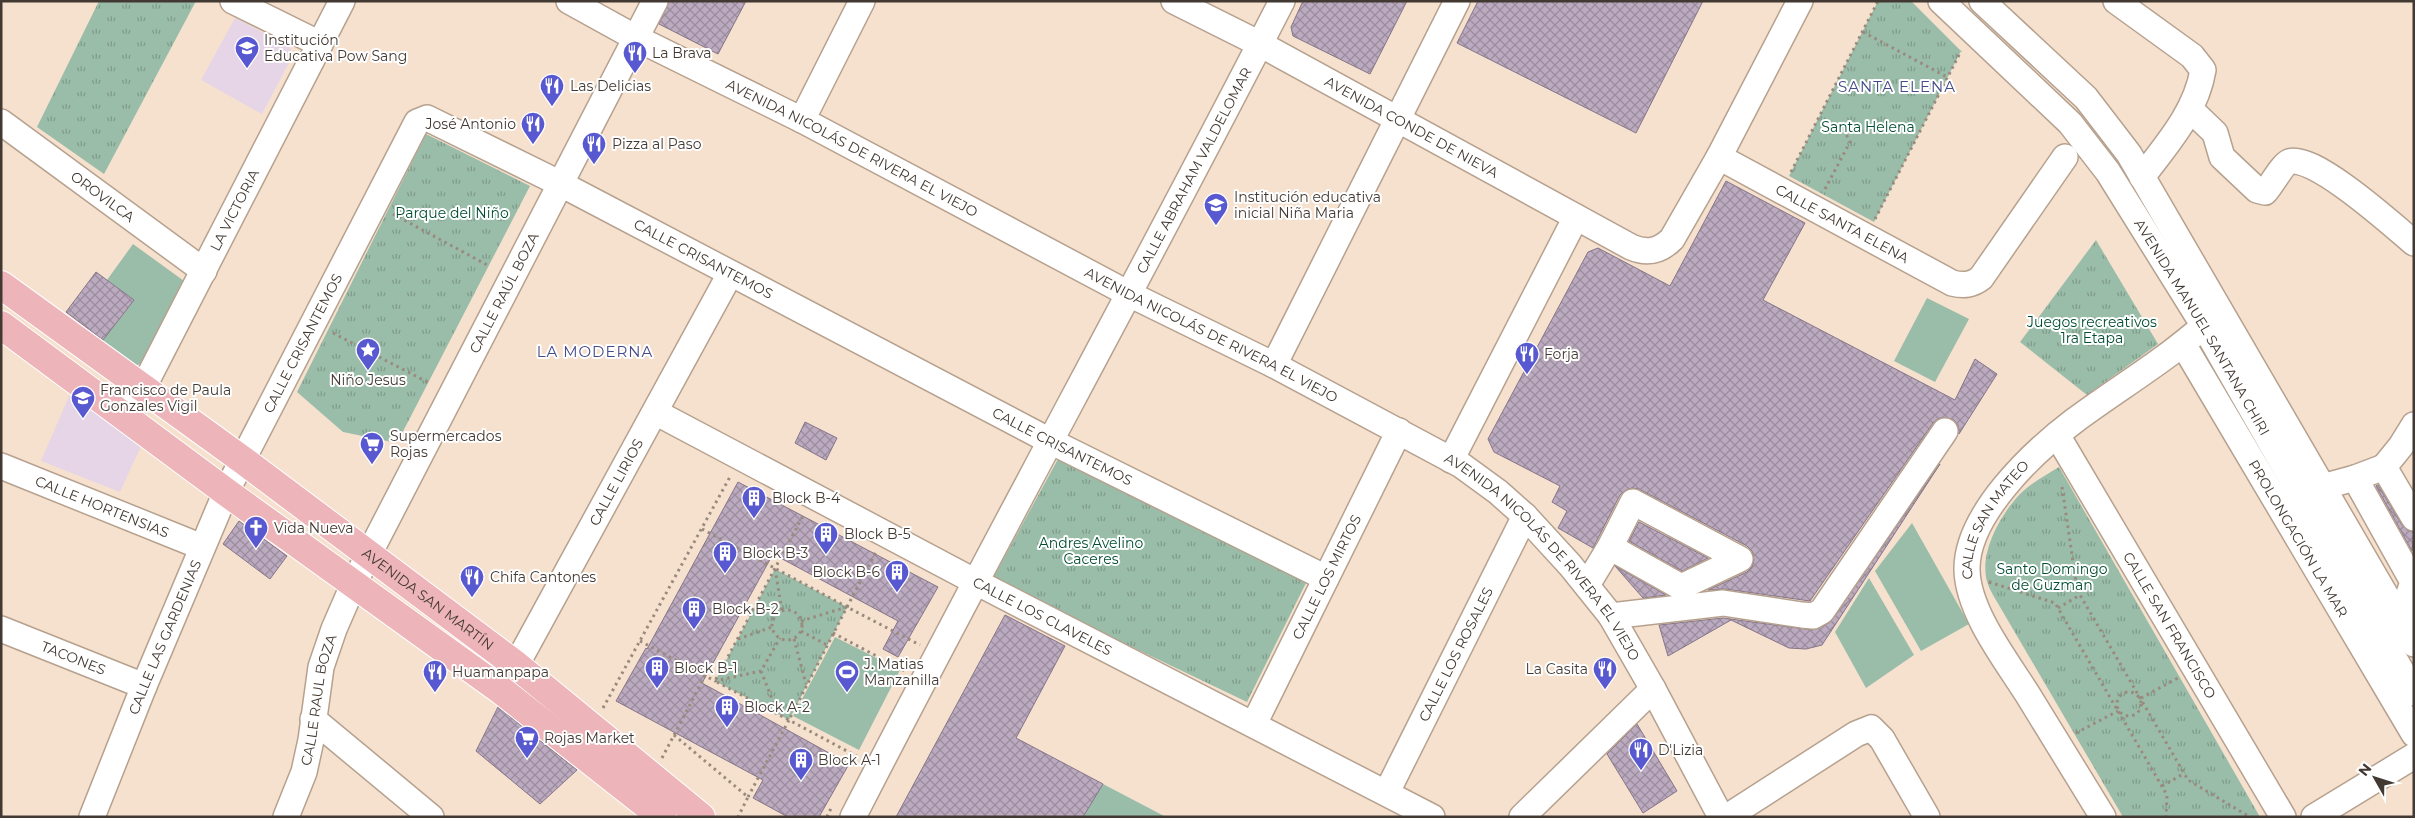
<svg xmlns="http://www.w3.org/2000/svg" width="2415" height="818" font-family="Montserrat,sans-serif">
<style>
.education{fill:#e5d5e7}
.grass{fill:#9abda9}
.park{fill:url(#park-tufts)}
.building{fill:url(#building-cross-hatch);stroke:#857589}
.lines{fill:none;stroke-linecap:round;stroke-linejoin:round}
.minor-casing{stroke:#b6a18f;stroke-width:28}
.major-casing{stroke:#fff;stroke-width:30}
.path{stroke:#998a7d;stroke-width:3;stroke-dasharray:2.5 4;stroke-linecap:butt}
.minor{stroke:#fff;stroke-width:25}
.major{stroke:#edb4ba;stroke-width:28}
.labels{text-anchor:middle;stroke-width:4;stroke-linejoin:round;paint-order:stroke}
.poi-label{font-size:14px;fill:#423932;stroke:#fff;text-anchor:start}
.street-label{font-size:14px;fill:#423932;stroke:#fff}
.park-label{font-size:14px;fill:#024e32;stroke:#fff}
.neighbourhood-label{font-size:15px;letter-spacing:1px;fill:#464b89;stroke:#fff}
</style>
<defs>
<pattern id="park-tufts" width="24" height="20" patternUnits="userSpaceOnUse" patternTransform="scale(1.25)"><rect width="24" height="20" fill="#9abda9"/><path d="M3 7l-1-3M5 7V3M7 7l1-3M15 17l-1-3M17 17v-4M19 17l1-3" fill="none" stroke="#7f9b8a"/></pattern>
<pattern id="building-cross-hatch" width="8" height="8" patternUnits="userSpaceOnUse" patternTransform="scale(1.25)"><rect width="8" height="8" fill="#bcabc0"/><path d="M0 0l8 8M0 8l8-8" fill="none" stroke="#9a8c9d"/></pattern>
</defs>
<rect width="100%" height="100%" fill="#f6e1ce"/>
<g class="education">
<polygon points="235,18 290,47 292,57 262,114 201,80"/>
<polygon points="71,392 141,446 120,492 41,461"/>
</g>
<g class="grass">
<polygon points="133,244 184,281 145,363 133,366 101,342 134,300 107,280"/>
<polygon points="1927,298 1969,319 1935,382 1894,361"/>
<polygon points="1912,523 1969,624 1921,651 1875,571"/>
<polygon points="1869,578 1914,655 1866,688 1835,632"/>
<polygon points="835,637 900,670 859,750 793,716"/>
<polygon points="1103,784 1166,817 1083,817"/>
</g>
<g class="park">
<polygon points="99,1 196,1 104,174 37,127"/>
<polygon points="1878,1 1911,1 1961,51 1874,222 1789,176"/>
<polygon points="426,134 530,186 397,443 343,432 297,392"/>
<polygon points="2096,240 2158,344 2087,395 2020,342"/>
<polygon points="1058,459 1306,583 1247,702 992,580"/>
<path d="M 2059,467 L 2260,817 L 2123,817 L 1993,595 C 1991,591 1988,586 1987,581 C 1979,552 2001,514 2020,494 C 2031,483 2046,475 2059,467 Z"/>
<polygon points="775,569 847,607 789,720 715,681"/>
</g>
<g class="building">
<polygon points="669,1 746,1 718,54 659,24"/>
<polygon points="1303,1 1407,1 1370,74 1293,36 1291,27"/>
<polygon points="1478,1 1703,1 1636,133 1457,43"/>
<polygon points="1726,181 1805,223 1763,300 1955,400 1975,359 1997,374 1959,434 1958,425 1953,419 1939,418 1933,423 1810,601 1725,589 1708,590 1747,572 1752,567 1754,560 1752,551 1747,546 1639,489 1632,488 1626,490 1620,495 1593,548 1558,528 1567,511 1552,502 1560,486 1494,452 1488,439 1588,252 1598,248 1670,286"/>
<polygon points="96,272 134,300 103,340 66,312"/>
<polygon points="805,422 837,438 826,460 795,443"/>
<polygon points="1940,464 1822,645 1806,649 1789,648 1731,620 1668,656 1659,625 1723,618 1812,630 1829,623"/>
<polygon points="738,482 938,587 898,657 883,649 898,621 773,554 702,683 849,764 819,817 788,817 753,798 763,780 616,701 646,648 647,649"/>
<polygon points="2378,485 2402,525 2407,530 2414,532 2412,551 2376,486"/>
<polygon points="239,521 287,556 270,579 223,544"/>
<polygon points="1639,522 1708,558 1682,571 1629,541"/>
<polygon points="1615,566 1666,595 1643,598"/>
<polygon points="1005,615 1065,646 1016,738 1103,784 1083,817 896,817"/>
<polygon points="498,707 577,770 540,804 476,751"/>
<polygon points="1637,724 1677,791 1643,813 1607,754"/>
</g>
<g class="lines">
<defs>
<g id="minor">
<polyline points="233,1 320,44"/>
<path id="s1" d="M 569,1 L 636,38 L 802,120 L 1129,294 L 1274,365 L 1461,465 L 1498,492 L 1525,516 L 1570,565 L 1611,616 L 1653,689 L 1721,817"/>
<path id="s2" d="M 1174,1 L 1260,44 L 1631,247 C 1647,254 1660,251 1672,239 L 1719,157 L 1800,1"/>
<path id="s3" d="M 1941,1 L 2070,123 L 2108,172 L 2204,326 L 2414,693"/>
<polyline points="1982,1 2086,98 2129,154 2414,644"/>
<path d="M 2116,1 L 2192,56 L 2203,70 C 2196,112 2167,144 2142,177"/>
<path d="M 2190,109 L 2215,133 L 2222,157 L 2257,190 L 2265,192 C 2271,186 2282,165 2289,162 C 2312,152 2395,227 2414,243"/>
<polyline points="802,120 862,1"/>
<path id="s4" d="M 1,122 L 204,271"/>
<path id="s5" d="M 1719,157 L 1952,283 C 1964,286 1972,285 1981,278 L 2065,157"/>
<path id="s6" d="M 2183,344 L 2414,734"/>
<polyline points="1274,365 1457,1"/>
<path id="s7" d="M 655,412 L 974,581 L 1432,817"/>
<path id="s8" d="M 127,419 L 342,1"/>
<path id="s9" d="M 2057,435 L 2283,817"/>
<polyline points="1451,460 1576,217"/>
<path id="s10" d="M 1,466 L 202,547"/>
<polyline points="2384,467 2401,446 2414,425"/>
<polyline points="2355,478 2384,467 2414,518"/>
<polyline points="2322,487 2355,478 2413,582 2400,620"/>
<polyline points="1587,585 1610,547 1633,502 1740,559 1681,587 1610,547"/>
<polyline points="1611,616 1723,603 1802,615 1813,616 1822,611 1945,431"/>
<path id="s11" d="M 1,629 L 144,686"/>
<path id="s12" d="M 502,691 L 730,274"/>
<polyline points="313,719 431,817"/>
<path id="s13" d="M 1254,724 L 1399,431"/>
<path id="s14" d="M 1387,792 L 1525,516"/>
<path id="s15" d="M 92,817 L 144,686 L 226,492 L 417,122 L 427,118 L 561,184 L 1050,441 L 1326,578"/>
<path id="s16" d="M 286,817 L 304,772 L 311,740 L 321,667 L 334,629 L 354,583 L 655,1"/>
<path id="s17" d="M 853,817 C 993,543 1142,275 1282,1"/>
<polyline points="1522,817 1653,689"/>
<polyline points="1727,817 1856,734 1871,728 1882,739 1927,817"/>
<path id="s18" d="M 2103,817 C 2078,776 2053,735 2028,695 C 2006,660 1968,612 1967,570 C 1966,515 2033,452 2074,421 C 2121,386 2173,356 2216,315"/>
<polyline points="2314,817 2414,756"/>
</g>
<g id="major">
<path id="s19" d="M 1,285 L 244,461 L 516,665 L 701,817"/>
<polyline points="1,325 226,492 502,691 662,817"/>
</g>
</defs>
<use href="#minor" class="minor-casing"/>
<use href="#major" class="major-casing"/>
<g class="path">
<polyline points="1863,32 1947,77"/>
<polyline points="1791,172 1878,1"/>
<polyline points="1825,189 1850,142 1845,132 1849,124"/>
<polyline points="393,214 489,266"/>
<polyline points="1875,219 1961,51"/>
<polyline points="333,333 429,383"/>
<polyline points="2062,487 2077,589 2080,595 2188,780 2250,817"/>
<polyline points="702,529 847,607 789,720 715,681 804,514"/>
<polyline points="775,569 782,611"/>
<polyline points="1989,582 2055,603 2167,795 2166,817"/>
<polyline points="847,607 876,552"/>
<polyline points="2058,608 2080,595"/>
<circle cx="787" cy="625" r="15"/>
<polyline points="801,621 847,607 920,645"/>
<polyline points="801,631 827,645"/>
<polyline points="833,633 905,671"/>
<polyline points="738,639 772,627"/>
<polyline points="794,639 806,684"/>
<polyline points="640,641 715,681 761,671 780,638"/>
<polyline points="761,671 778,714"/>
<circle cx="2129" cy="704" r="12"/>
<polyline points="2141,698 2178,678"/>
<polyline points="603,708 731,475"/>
<polyline points="2076,733 2118,711"/>
<polyline points="674,735 748,797 738,817"/>
<polyline points="662,758 705,676"/>
<polyline points="2162,786 2185,773"/>
<polyline points="748,797 789,720 860,758"/>
<polyline points="827,817 832,806"/>
</g>
<use href="#minor" class="minor"/>
<use href="#major" class="major"/>
</g>
<defs>
<symbol id="school-pin" viewBox="-11 -11 22 30"><path d="M0 17L-7.5 6A9.5 9.5 0 1 1 7.5 6Z" fill="#5858d0" stroke="#fff"/><path d="M0-5L7-2L0 1L-7-2ZM-4 1L0 2.5L4 1V4Q0 6-4 4Z" fill="#fff"/></symbol>
<symbol id="restaurant-pin" viewBox="-11 -11 22 30"><path d="M0 17L-7.5 6A9.5 9.5 0 1 1 7.5 6Z" fill="#5858d0" stroke="#fff"/><path d="M-5-6h1v4h1v-4h1v4h1v-4h1v5L-1.5 .5V6h-2V.5L-5-1ZM5-6V6H3V1.5H1.5Q1.5-4 5-6Z" fill="#fff"/></symbol>
<symbol id="sight-pin" viewBox="-11 -11 22 30"><path d="M0 17L-7.5 6A9.5 9.5 0 1 1 7.5 6Z" fill="#5858d0" stroke="#fff"/><path d="M0-6L1.8-2.2L6-1.7L2.9 1.2L3.7 5.4L0 3.3L-3.7 5.4L-2.9 1.2L-6-1.7L-1.8-2.2Z" fill="#fff"/></symbol>
<symbol id="supermarket-pin" viewBox="-11 -11 22 30"><path d="M0 17L-7.5 6A9.5 9.5 0 1 1 7.5 6Z" fill="#5858d0" stroke="#fff"/><path d="M-6-5.5h2.5l.6 2H6L4.5 2H-2.5L-4.4-4H-6ZM-1.5 3.2a1.3 1.3 0 1 0 .1 0ZM3 3.2a1.3 1.3 0 1 0 .1 0Z" fill="#fff"/></symbol>
<symbol id="building-pin" viewBox="-11 -11 22 30"><path d="M0 17L-7.5 6A9.5 9.5 0 1 1 7.5 6Z" fill="#5858d0" stroke="#fff"/><path d="M-4-6H4V6H1V3H-1V6H-4ZM-2.5-4.3h1.7v1.8h-1.7ZM.8-4.3h1.7v1.8H.8ZM-2.5-1h1.7V.8h-1.7ZM.8-1h1.7V.8H.8Z" fill="#fff"/></symbol>
<symbol id="church-pin" viewBox="-11 -11 22 30"><path d="M0 17L-7.5 6A9.5 9.5 0 1 1 7.5 6Z" fill="#5858d0" stroke="#fff"/><path d="M-1.2-6h2.4v3.5h3.3v2.4h-3.3V6h-2.4V-.1h-3.3v-2.4h3.3Z" fill="#fff"/></symbol>
<symbol id="stadium-pin" viewBox="-11 -11 22 30"><path d="M0 17L-7.5 6A9.5 9.5 0 1 1 7.5 6Z" fill="#5858d0" stroke="#fff"/><path d="M0-5a6.5 5 0 1 0 0 10a6.5 5 0 1 0 0-10ZM-3.5-1.8h7v3.6h-7Z" fill="#fff"/></symbol>
</defs>
<g fill-rule="evenodd">
<use href="#school-pin" x="233" y="34" width="28" height="38"/>
<use href="#restaurant-pin" x="621" y="39" width="28" height="38"/>
<use href="#restaurant-pin" x="538" y="72" width="28" height="38"/>
<use href="#restaurant-pin" x="519" y="110" width="28" height="38"/>
<use href="#restaurant-pin" x="580" y="130" width="28" height="38"/>
<use href="#school-pin" x="1202" y="191" width="28" height="38"/>
<use href="#sight-pin" x="354" y="336" width="28" height="38"/>
<use href="#restaurant-pin" x="1513" y="340" width="28" height="38"/>
<use href="#school-pin" x="69" y="384" width="28" height="38"/>
<use href="#supermarket-pin" x="358" y="430" width="28" height="38"/>
<use href="#building-pin" x="740" y="484" width="28" height="38"/>
<use href="#church-pin" x="242" y="514" width="28" height="38"/>
<use href="#building-pin" x="812" y="520" width="28" height="38"/>
<use href="#building-pin" x="711" y="539" width="28" height="38"/>
<use href="#building-pin" x="883" y="558" width="28" height="38"/>
<use href="#restaurant-pin" x="458" y="563" width="28" height="38"/>
<use href="#building-pin" x="680" y="595" width="28" height="38"/>
<use href="#building-pin" x="643" y="654" width="28" height="38"/>
<use href="#restaurant-pin" x="1591" y="655" width="28" height="38"/>
<use href="#restaurant-pin" x="421" y="658" width="28" height="38"/>
<use href="#stadium-pin" x="833" y="658" width="28" height="38"/>
<use href="#building-pin" x="713" y="693" width="28" height="38"/>
<use href="#supermarket-pin" x="513" y="724" width="28" height="38"/>
<use href="#restaurant-pin" x="1627" y="736" width="28" height="38"/>
<use href="#building-pin" x="787" y="746" width="28" height="38"/>
</g>
<g class="labels">
<g class="poi-label">
<text x="264" y="45">Institución<tspan x="264" dy="16">Educativa Pow Sang</tspan></text>
<text x="652" y="58">La Brava</text>
<text x="570" y="91">Las Delicias</text>
<text x="516" y="129" text-anchor="end">José Antonio</text>
<text x="612" y="149">Pizza al Paso</text>
<text x="1234" y="202">Institución educativa<tspan x="1234" dy="16">inicial Niña Maria</tspan></text>
<text x="1544" y="359">Forja</text>
<text x="368" y="385" text-anchor="middle">Niño Jesus</text>
<text x="100" y="395">Francisco de Paula<tspan x="100" dy="16">Gonzales Vigil</tspan></text>
<text x="390" y="441">Supermercados<tspan x="390" dy="16">Rojas</tspan></text>
<text x="772" y="503">Block B-4</text>
<text x="274" y="533">Vida Nueva</text>
<text x="844" y="539">Block B-5</text>
<text x="742" y="558">Block B-3</text>
<text x="880" y="577" text-anchor="end">Block B-6</text>
<text x="490" y="582">Chifa Cantones</text>
<text x="712" y="614">Block B-2</text>
<text x="864" y="669">J. Matias<tspan x="864" dy="16">Manzanilla</tspan></text>
<text x="674" y="673">Block B-1</text>
<text x="1588" y="674" text-anchor="end">La Casita</text>
<text x="452" y="677">Huamanpapa</text>
<text x="744" y="712">Block A-2</text>
<text x="544" y="743">Rojas Market</text>
<text x="1658" y="755">D'Lizia</text>
<text x="818" y="765">Block A-1</text>
</g>
<g class="street-label">
<text dy="5" stroke="none"><textPath href="#s2" startOffset="269">AVENIDA CONDE DE NIEVA</textPath></text>
<text dy="5" stroke="none"><textPath href="#s1" startOffset="319">AVENIDA NICOLÁS DE RIVERA EL VIEJO</textPath></text>
<text dy="5" stroke="none"><textPath href="#s17" startOffset="731">CALLE ABRAHAM VALDELOMAR</textPath></text>
<text dy="5" stroke="none"><textPath href="#s4" startOffset="126">OROVILCA</textPath></text>
<text dy="5" stroke="none"><textPath href="#s8" startOffset="235">LA VICTORIA</textPath></text>
<text dy="5" stroke="none"><textPath href="#s5" startOffset="140">CALLE SANTA ELENA</textPath></text>
<text dy="5" stroke="none"><textPath href="#s15" startOffset="1089">CALLE CRISANTEMOS</textPath></text>
<text dy="5" stroke="none"><textPath href="#s16" startOffset="572">CALLE RAÚL BOZA</textPath></text>
<text dy="5" stroke="none"><textPath href="#s3" startOffset="421">AVENIDA MANUEL SANTANA CHIRI</textPath></text>
<text dy="5" stroke="none"><textPath href="#s1" startOffset="724">AVENIDA NICOLÁS DE RIVERA EL VIEJO</textPath></text>
<text dy="5" stroke="none"><textPath href="#s15" startOffset="519">CALLE CRISANTEMOS</textPath></text>
<text dy="5" stroke="none"><textPath href="#s15" startOffset="1494">CALLE CRISANTEMOS</textPath></text>
<text dy="5" stroke="none"><textPath href="#s12" startOffset="238">CALLE LIRIOS</textPath></text>
<text dy="5" stroke="none"><textPath href="#s10" startOffset="109">CALLE HORTENSIAS</textPath></text>
<text dy="5" stroke="none"><textPath href="#s18" startOffset="342">CALLE SAN MATEO</textPath></text>
<text dy="5" stroke="none"><textPath href="#s6" startOffset="226">PROLONGACIÓN LA MAR</textPath></text>
<text dy="5" stroke="none"><textPath href="#s1" startOffset="1129">AVENIDA NICOLÁS DE RIVERA EL VIEJO</textPath></text>
<text dy="5" stroke="none"><textPath href="#s13" startOffset="164">CALLE LOS MIRTOS</textPath></text>
<text dy="5" stroke="none"><textPath href="#s19" startOffset="530">AVENIDA SAN MARTÍN</textPath></text>
<text dy="5" stroke="none"><textPath href="#s7" startOffset="438">CALLE LOS CLAVELES</textPath></text>
<text dy="5" stroke="none"><textPath href="#s9" startOffset="221">CALLE SAN FRANCISCO</textPath></text>
<text dy="5" stroke="none"><textPath href="#s15" startOffset="194">CALLE LAS GARDENIAS</textPath></text>
<text dy="5" stroke="none"><textPath href="#s14" startOffset="154">CALLE LOS ROSALES</textPath></text>
<text dy="5" stroke="none"><textPath href="#s11" startOffset="78">TACONES</textPath></text>
<text dy="5" stroke="none"><textPath href="#s16" startOffset="122">CALLE RAUL BOZA</textPath></text>
</g>
<g class="park-label">
<text x="1868" y="132">Santa Helena</text>
<text x="452" y="218">Parque del Niño</text>
<text x="2092" y="327">Juegos recreativos<tspan x="2092" dy="16">1ra Etapa</tspan></text>
<text x="1091" y="548">Andres Avelino<tspan x="1091" dy="16">Caceres</tspan></text>
<text x="2052" y="574">Santo Domingo<tspan x="2052" dy="16">de Guzman</tspan></text>
</g>
<g class="neighbourhood-label">
<text x="1897" y="92">SANTA ELENA</text>
<text x="595" y="357">LA MODERNA</text>
</g>
</g>
<rect width="2415" height="818" fill="none" stroke="#423932" stroke-width="5"/>
<g transform="translate(2375 778) rotate(309)" stroke="#ffffff" stroke-width="4" paint-order="stroke">
<path d="M0-4L9 19L0 12L-9 19Z" fill="#423932"/>
<text y="-8" font-size="14" font-weight="bold" text-anchor="middle" fill="#423932">N</text>
</g>
</svg>
